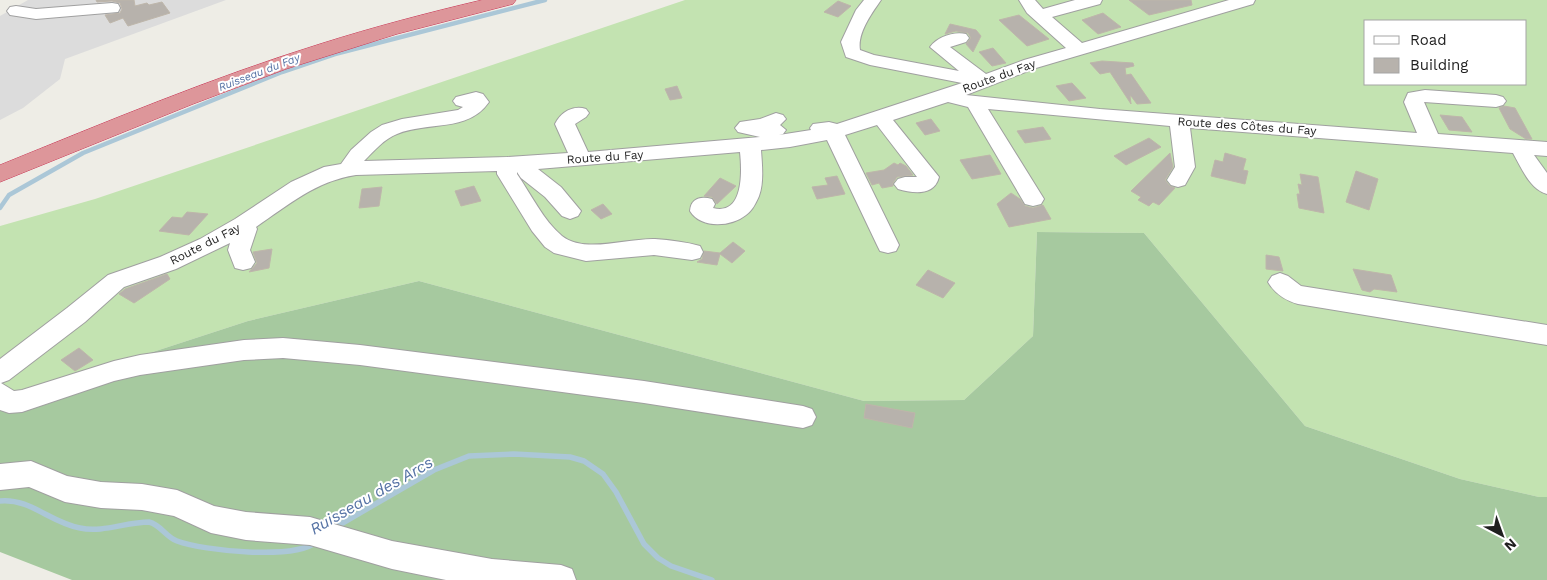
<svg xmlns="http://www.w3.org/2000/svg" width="1547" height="580" font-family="'Work Sans',sans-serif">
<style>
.residential{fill:#dcdcdc}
.grass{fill:#c3e3b1;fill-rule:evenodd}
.forest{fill:#a6c99f}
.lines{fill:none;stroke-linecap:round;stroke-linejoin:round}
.stream-far1{stroke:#abc7d7;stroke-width:4.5}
.stream{stroke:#abc7d7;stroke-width:5.5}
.building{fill:#b7b2ac;stroke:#beb6aa}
.minor-casing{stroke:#a0a0a0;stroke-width:2}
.highway-casing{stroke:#c83756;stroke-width:1}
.minor{fill:#fff;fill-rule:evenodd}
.highway{fill:#dd969a;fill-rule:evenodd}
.labels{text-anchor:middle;stroke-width:4;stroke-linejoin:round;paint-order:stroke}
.far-water-label{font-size:11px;font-style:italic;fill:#5572a4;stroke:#fff}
.street-label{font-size:12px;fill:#1f1f1f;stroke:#fff}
.near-water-label{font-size:16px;font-style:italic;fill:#5572a4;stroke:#fff}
</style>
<rect width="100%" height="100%" fill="#eeede6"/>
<polygon class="residential" points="28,0 226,0 65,59 60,79 23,108 0,120 0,16"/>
<path class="grass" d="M 685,0 L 1547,0 L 1547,497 L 1539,497 L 1460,479 L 1305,426 L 1144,233 L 1037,232 L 1033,336 L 964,400 L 864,401 L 419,281 L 248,321 L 119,363 L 19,400 L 0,391 L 0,226 L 95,199 ZM 1366,21 L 1526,21 L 1526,84 L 1366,84 Z"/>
<polygon class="forest" points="1037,232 1144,233 1305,426 1460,479 1539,497 1547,497 1547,580 72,580 0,552 0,391 19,400 119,363 248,321 419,281 864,401 964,400 1033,336"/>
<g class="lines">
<polyline class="stream-far1" points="0,208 9,195 83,153 282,72 335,54 545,0"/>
<g class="stream">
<path d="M 0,501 C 30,498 51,523 80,528 C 103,533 126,522 149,522 C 161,525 166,537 177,541 C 204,551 294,560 316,542"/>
<polyline points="334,528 434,470 469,456 514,454 570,457 584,461 603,474 616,492 644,544 658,558 671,566 712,580"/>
</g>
</g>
<g class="building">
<polygon points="96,0 134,0 135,6 147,3 149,5 162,2 170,13 128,26 123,18 110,23 105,15 120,13 122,9 120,3 112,1 97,2"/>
<polygon points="1129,0 1191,0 1192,5 1149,15"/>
<polygon points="838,1 851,6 838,17 824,12"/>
<polygon points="1103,13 1121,27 1098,34 1082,20"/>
<polygon points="1019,15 1049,39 1027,46 999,20"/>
<polygon points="950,24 976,30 981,36 973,52 966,44 971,38 968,33 956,31 945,34"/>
<polygon points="993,48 1006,63 992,66 979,52"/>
<polygon points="1102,61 1133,63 1134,66 1125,68 1126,75 1131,74 1151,103 1137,104 1131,96 1130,96 1131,104 1110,72 1100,74 1090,63"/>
<polygon points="1072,83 1086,98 1069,101 1056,86"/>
<polygon points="677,86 682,98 670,100 665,89"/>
<polygon points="1504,106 1515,108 1532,139 1526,139 1510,129 1499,108"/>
<polygon points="1440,115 1462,117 1472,132 1449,130"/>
<polygon points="931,119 940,131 925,135 916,123"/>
<polygon points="1043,127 1051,139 1025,143 1017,131"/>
<polygon points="1149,138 1161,147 1126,165 1114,156"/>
<polygon points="1170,153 1173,167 1165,180 1170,186 1175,188 1159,205 1153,202 1149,206 1138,200 1141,197 1131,191"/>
<polygon points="1225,153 1246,159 1243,170 1248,171 1245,184 1211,176 1215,160 1223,162"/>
<polygon points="990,155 1001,174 972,179 960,160"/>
<polygon points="894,163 898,165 900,163 906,166 913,175 897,177 893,183 893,186 882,188 879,183 872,185 866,173 884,170"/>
<polygon points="1356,171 1378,179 1369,210 1346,202"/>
<polygon points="1300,174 1318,177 1324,213 1299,208 1297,194 1300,194 1298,184 1302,185"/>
<polygon points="837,176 845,194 817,199 812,187 828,185 825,178"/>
<polygon points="720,178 736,186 717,204 712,197 704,196"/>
<polygon points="474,186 481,201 461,206 455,191"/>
<polygon points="382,187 379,206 359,208 362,189"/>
<polygon points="1011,193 1020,199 1025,206 1033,208 1043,205 1051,219 1009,227 997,204"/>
<polygon points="603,204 612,214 601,219 591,210"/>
<polygon points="187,212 208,214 189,235 159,231 172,217 182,218"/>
<polygon points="733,242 745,251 732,263 720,254 717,265 697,262 702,259 704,251 720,253"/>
<polygon points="272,249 269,268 249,272 257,263 253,252"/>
<polygon points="1266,255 1279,257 1283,271 1266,269"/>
<polygon points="1353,269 1391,275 1397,292 1374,289 1370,292 1362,290"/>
<polygon points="928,270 955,283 943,298 916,285"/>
<polygon points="167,274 170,279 134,303 119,294 125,289"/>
<polygon points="79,348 93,360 75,371 61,360"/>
<polygon points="866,404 915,413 912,428 864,418"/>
</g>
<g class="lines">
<defs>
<g id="minor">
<path d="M 864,0 L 881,0 C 872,13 857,33 860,50 L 874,55 L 959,71 L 930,47 C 937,37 954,31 966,34 L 969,38 L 966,42 L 950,47 L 986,74 L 1024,60 L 1066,48 L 1027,13 L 1019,0 L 1035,0 L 1043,9 L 1075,0 L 1102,0 L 1100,4 L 1052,17 L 1082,43 L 1229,0 L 1255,0 L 1253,4 L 1036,68 L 966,95 L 1100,109 L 1417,133 L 1404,102 L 1408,93 L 1425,90 L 1496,95 L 1503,97 L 1506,101 L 1503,105 L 1496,107 L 1424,102 L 1438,134 L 1547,142 L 1547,156 L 1534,155 L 1547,173 L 1547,194 C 1530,190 1521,167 1513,153 L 1190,128 L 1195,167 L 1185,185 L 1178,187 L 1171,185 L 1167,180 L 1175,167 L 1170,126 L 988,109 L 1044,199 L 1041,204 L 1033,206 L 1025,204 L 968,107 L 948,102 L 893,120 L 939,177 C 934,197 912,193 898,189 L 894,184 L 898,179 L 905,177 L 917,177 L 877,125 L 845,135 L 899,245 L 896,251 L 888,253 L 880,251 L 877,245 L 827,140 L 790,147 L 761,150 C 762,165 764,182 759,196 C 756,203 752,211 746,215 C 731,227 701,229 690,211 C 691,198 701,196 712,199 L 715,204 L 713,208 C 744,216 742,171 740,152 L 538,169 L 561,187 L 581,211 L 578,216 L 570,219 L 562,216 L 545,197 L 521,178 L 517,172 L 517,174 C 531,194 543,220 562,236 C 584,254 628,238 655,239 C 670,240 686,242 700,246 L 703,252 L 700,258 L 692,260 L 654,255 L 586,261 L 554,253 L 545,247 L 532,231 L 497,174 L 497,171 L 356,175 C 316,181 288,205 256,227 L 257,229 L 250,250 L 255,262 L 251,268 L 243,270 L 235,268 L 228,250 L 230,243 L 176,269 L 124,287 L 85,322 L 9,380 L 1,383 L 14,391 L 22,390 L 114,361 L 140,355 L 244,340 L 283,338 L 360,345 L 644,381 L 803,406 L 812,409 L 816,417 L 812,425 L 803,428 L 644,403 L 360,365 L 283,358 L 244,360 L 140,375 L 114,381 L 22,412 L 9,413 L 0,410 L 0,359 L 67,308 L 108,275 L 160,257 L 200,239 L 235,219 L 291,182 L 324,167 L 341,164 L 351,150 L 371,132 L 382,125 L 402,119 L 458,110 L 463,107 L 456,105 L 453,101 L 456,97 L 476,92 L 483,94 L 489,102 C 468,133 427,121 397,134 C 384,139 374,151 364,161 L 507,157 L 568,153 L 555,124 C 561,112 573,105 586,109 L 589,113 L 586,117 L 575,124 L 588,152 L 760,137 L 738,132 L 735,128 L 740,122 L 760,119 L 776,113 L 783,115 L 786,119 L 780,125 L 786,130 L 783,134 L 779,135 L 811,130 L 810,128 L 813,124 L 829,122 L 837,124 L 962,83 L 870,65 L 846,57 L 841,42 L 856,10 Z"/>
<polygon points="112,3 118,4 120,8 118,12 36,19 10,15 7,11 10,7 16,6 36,9"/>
<path d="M 1280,273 L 1288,276 L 1301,286 L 1547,325 L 1547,345 L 1298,304 C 1285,300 1275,294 1268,282 L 1272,276 Z"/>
<polygon points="31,461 67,476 101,482 142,484 177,490 214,506 246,512 310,517 392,541 492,559 561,565 572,569 576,580 446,580 392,569 310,545 246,540 211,533 174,516 142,510 101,508 65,502 29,487 0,490 0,464"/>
</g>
<path id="highway" d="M 482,0 L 516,0 L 513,4 L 397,34 L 286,69 L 193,104 L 0,182 L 0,165 C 106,122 211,78 320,44 C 374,27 427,13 482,0 Z"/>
</defs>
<use href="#minor" class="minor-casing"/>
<use href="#highway" class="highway-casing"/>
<use href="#minor" class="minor"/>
<use href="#highway" class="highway"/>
</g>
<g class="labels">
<g class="far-water-label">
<text transform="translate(259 72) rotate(-21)" y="4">Ruisseau du Fay</text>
</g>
<g class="street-label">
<text transform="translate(999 76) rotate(-20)" y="4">Route du Fay</text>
<text transform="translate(1247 126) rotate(4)" y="4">Route des Côtes du Fay</text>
<text transform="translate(605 157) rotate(-4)" y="4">Route du Fay</text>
<text transform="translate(205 244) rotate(-27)" y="4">Route du Fay</text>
</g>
<g class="near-water-label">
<text transform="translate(371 495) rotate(-30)" y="6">Ruisseau des Arcs</text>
</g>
</g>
<rect x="1364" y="20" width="162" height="65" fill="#ffffff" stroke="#a5a5a5"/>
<rect x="1374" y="36" width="25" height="8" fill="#ffffff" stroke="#a5a5a5"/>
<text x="1410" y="45" font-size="15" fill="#1f1f1f">Road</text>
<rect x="1374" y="58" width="25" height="15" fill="#b7b2ac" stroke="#a5a5a5"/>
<text x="1410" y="70" font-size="15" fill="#1f1f1f">Building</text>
<g transform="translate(1502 535) rotate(139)" stroke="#ffffff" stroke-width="4" paint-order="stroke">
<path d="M0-4L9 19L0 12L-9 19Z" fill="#1f1f1f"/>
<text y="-8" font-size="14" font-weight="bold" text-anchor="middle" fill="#1f1f1f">N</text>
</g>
</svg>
